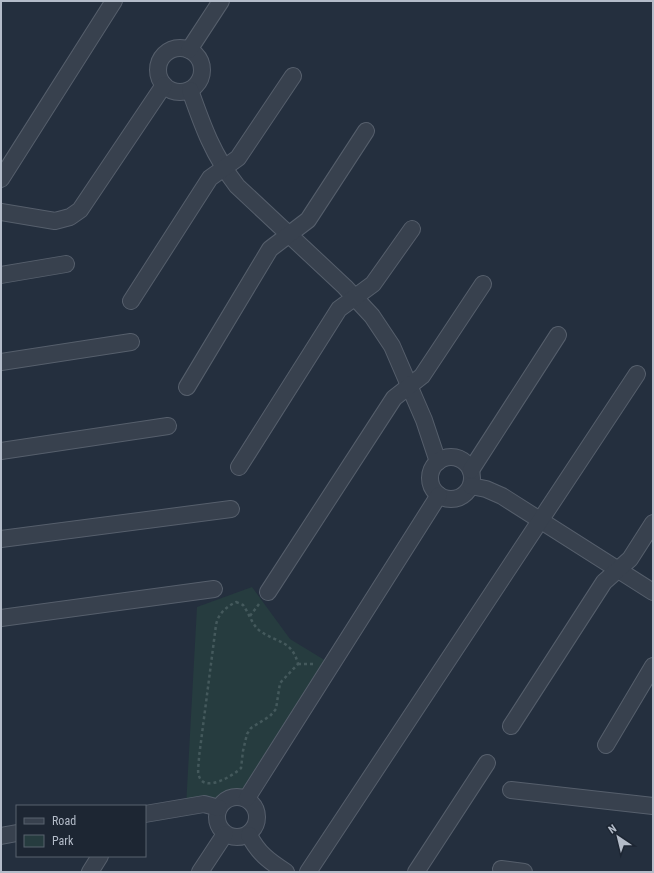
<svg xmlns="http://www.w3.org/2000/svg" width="654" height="873" font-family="'Roboto Condensed',sans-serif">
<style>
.green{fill:#263c3f}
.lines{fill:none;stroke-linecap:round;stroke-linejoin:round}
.minor-casing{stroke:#565f6c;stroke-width:18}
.path{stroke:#44595c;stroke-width:2.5;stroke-dasharray:3 3;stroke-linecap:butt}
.minor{stroke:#38414e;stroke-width:16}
</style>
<rect width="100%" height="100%" fill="#242f3e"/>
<polygon class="green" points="252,587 290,639 331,664 241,797 229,799 223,803 186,807 197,607"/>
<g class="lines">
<defs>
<g id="minor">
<circle cx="180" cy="70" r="22"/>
<polyline points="189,50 221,1"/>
<path d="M 190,90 C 203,127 213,155 237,186 L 345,287 L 372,316 L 392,346 L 424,420 L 438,462"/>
<polyline points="1,179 114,1"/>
<polyline points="1,212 55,221 70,217 80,210 164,85"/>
<polyline points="1,275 66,264"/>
<polyline points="131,301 210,178 238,158 293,76"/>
<polyline points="1,362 131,342"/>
<polyline points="187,387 270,249 308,220 366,131"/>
<polyline points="1,451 168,426"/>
<circle cx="451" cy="478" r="21"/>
<polyline points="239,467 339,309 373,284 412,229"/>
<polyline points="471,470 558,335"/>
<polyline points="471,486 486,489 502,496 653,592"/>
<polyline points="1,539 231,509"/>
<polyline points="268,592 394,398 422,376 483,284"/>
<polyline points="1,618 214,589"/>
<polyline points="511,726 604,582 630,559 653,523"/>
<polyline points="606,745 653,666"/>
<polyline points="511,790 653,806"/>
<circle cx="237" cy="817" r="20"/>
<polyline points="247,798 439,495"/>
<polyline points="145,814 204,804 219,808"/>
<path d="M 249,835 C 258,853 269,861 286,872"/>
<polyline points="1,836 17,833"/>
<polyline points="501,869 524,872"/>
<polyline points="90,872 100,856"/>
<polyline points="200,872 225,834"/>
<polyline points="308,872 637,374"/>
<polyline points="416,872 487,763"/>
</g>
</defs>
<use href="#minor" class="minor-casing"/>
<g class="path">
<path d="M 236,602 L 243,605 C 249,613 252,625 260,631 C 277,643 292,640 298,664 L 280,683 L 276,709 L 270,716 L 251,728 L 247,734 L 243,751 L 241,768 C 233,776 204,793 199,776 C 197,771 199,763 199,757 L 216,625 C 218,614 226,607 236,602 Z"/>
<polyline points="250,616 259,604"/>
<polyline points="298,664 315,664"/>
</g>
<use href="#minor" class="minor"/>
</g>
<rect width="654" height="873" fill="none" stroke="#b4bcc9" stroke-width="4"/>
<rect x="16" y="805" width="130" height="52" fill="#1d2633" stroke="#59626f"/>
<rect x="24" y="818" width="20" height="6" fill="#38414e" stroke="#59626f"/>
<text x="52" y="825" font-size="12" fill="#b4bcc9">Road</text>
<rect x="24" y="835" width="20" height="12" fill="#263c3f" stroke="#59626f"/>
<text x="52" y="845" font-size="12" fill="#b4bcc9">Park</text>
<g transform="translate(618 837) rotate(325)" stroke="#1d2633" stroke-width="3" paint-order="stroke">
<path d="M0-3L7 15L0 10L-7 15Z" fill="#b4bcc9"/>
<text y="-6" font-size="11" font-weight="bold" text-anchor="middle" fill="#b4bcc9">N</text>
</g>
</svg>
